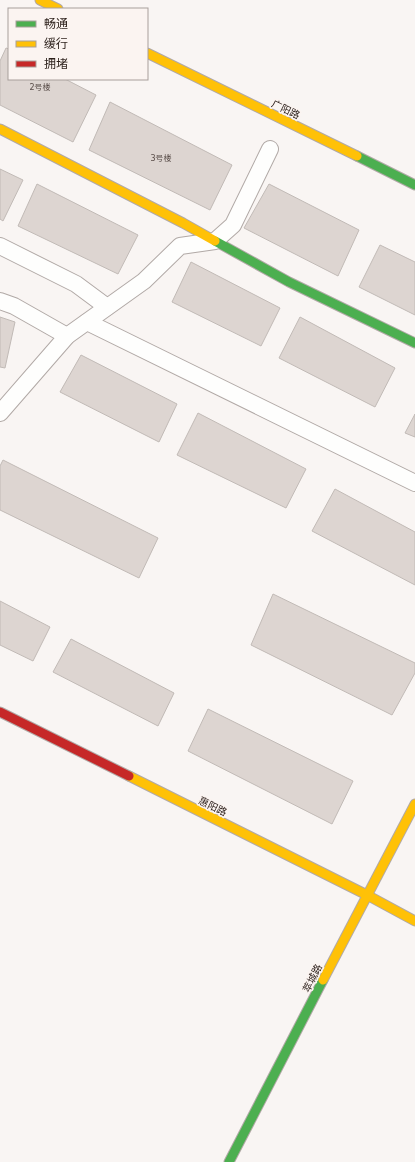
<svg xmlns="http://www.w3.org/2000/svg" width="415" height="1162" font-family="'DejaVu Sans','Noto Sans SC',sans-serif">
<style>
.building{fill:#ddd5d1;stroke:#c1bab6}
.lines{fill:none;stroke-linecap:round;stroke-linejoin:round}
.street-casing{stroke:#b1a9a6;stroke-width:18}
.fast-casing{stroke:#b1a9a6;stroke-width:11}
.slow-casing{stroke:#b1a9a6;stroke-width:11}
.jam-casing{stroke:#b1a9a6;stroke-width:11}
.street{stroke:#fefefd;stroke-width:16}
.fast{stroke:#4caf50;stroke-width:9}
.slow{stroke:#ffc107;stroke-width:9}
.jam{stroke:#c62828;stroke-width:9}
.labels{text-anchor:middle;stroke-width:3.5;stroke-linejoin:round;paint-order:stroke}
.number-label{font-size:8px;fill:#584c48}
.street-label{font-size:10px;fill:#2b1f1a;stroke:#fbf4f1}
</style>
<rect width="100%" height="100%" fill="#f9f5f3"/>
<g class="building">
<polygon points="6,48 9,49 9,79 65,79 96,95 73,142 0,105 0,61"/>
<polygon points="110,102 232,165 210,210 89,150"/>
<polygon points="0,169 23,180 3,221 0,219"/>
<polygon points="37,184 138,235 118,274 18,226"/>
<polygon points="269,184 359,230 338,276 244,228"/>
<polygon points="380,245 415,262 415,315 359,287"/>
<polygon points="191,262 280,308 261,346 172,302"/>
<polygon points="0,317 15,322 5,368 0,367"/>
<polygon points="300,317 395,368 375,407 279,358"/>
<polygon points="81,355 177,404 159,442 60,392"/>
<polygon points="198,413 306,469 286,508 177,455"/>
<polygon points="415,414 415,437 405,433"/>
<polygon points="3,460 158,538 139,578 0,510 0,466"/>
<polygon points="335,489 415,532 415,585 312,531"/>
<polygon points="273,594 415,663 415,673 392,715 251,645"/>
<polygon points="0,601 50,627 33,661 0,645"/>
<polygon points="71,639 174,693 158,726 53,672"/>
<polygon points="208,709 353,781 332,824 188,751"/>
</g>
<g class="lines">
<defs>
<g id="street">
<polyline points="0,246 76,284 107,307"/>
<polyline points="0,301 14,306 67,336"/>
<polyline points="87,322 415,483"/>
<polyline points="0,413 67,336 144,281 180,246 215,241 233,225 270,149"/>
</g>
<g id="fast">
<polyline points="357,156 415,185"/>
<polyline points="215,241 289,282 415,343"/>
<polyline points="229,1162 323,980"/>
</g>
<g id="slow">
<polyline points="40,0 58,9"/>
<polyline points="147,53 357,156"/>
<polyline points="0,129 183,223 215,241"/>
<polyline points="129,776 367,895 415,921"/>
<polyline points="323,980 415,804"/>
</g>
<polyline id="jam" points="0,712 129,776"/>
</defs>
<use href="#street" class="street-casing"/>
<use href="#fast" class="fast-casing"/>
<use href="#slow" class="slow-casing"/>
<use href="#jam" class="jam-casing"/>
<use href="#street" class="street"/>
<use href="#fast" class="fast"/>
<use href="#slow" class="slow"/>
<use href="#jam" class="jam"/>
</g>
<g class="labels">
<g class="number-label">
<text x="40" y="90">2号楼</text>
<text x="161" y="161">3号楼</text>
</g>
<g class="street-label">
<text transform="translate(286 109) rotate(26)" y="4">广阳路</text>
<text transform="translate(213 806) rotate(26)" y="4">惠阳路</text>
<text transform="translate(312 978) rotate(-63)" y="4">萃城路</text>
</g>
</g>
<rect x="8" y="8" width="140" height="72" fill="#fbf4f1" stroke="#a89f9b"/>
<rect x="16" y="21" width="20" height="6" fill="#4caf50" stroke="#a89f9b"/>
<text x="44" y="28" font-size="12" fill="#2b1f1a">畅通</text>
<rect x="16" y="41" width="20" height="6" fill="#ffc107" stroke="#a89f9b"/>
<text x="44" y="48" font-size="12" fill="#2b1f1a">缓行</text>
<rect x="16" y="61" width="20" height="6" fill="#c62828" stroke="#a89f9b"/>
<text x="44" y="68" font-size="12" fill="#2b1f1a">拥堵</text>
</svg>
